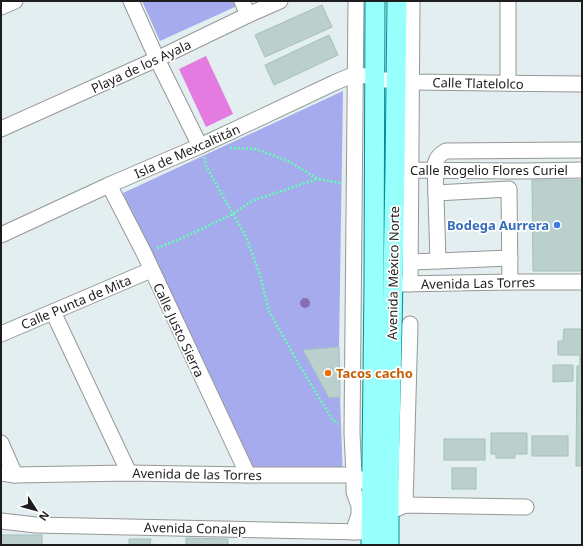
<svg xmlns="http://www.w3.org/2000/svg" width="583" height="546" font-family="'Noto Sans',sans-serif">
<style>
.grass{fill:#a5abec}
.pitch{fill:#e37be1}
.building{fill:#bbcfcc;stroke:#a4c1bd}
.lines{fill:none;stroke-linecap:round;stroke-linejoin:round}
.minor-casing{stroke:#979797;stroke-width:17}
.major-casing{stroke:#008b96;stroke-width:21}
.path{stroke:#63ffb2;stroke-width:2.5;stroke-dasharray:2 2;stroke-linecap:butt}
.minor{stroke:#fff;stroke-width:15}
.major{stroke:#97fffc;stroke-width:19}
.tree{fill:#8a6eb2}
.shop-dot{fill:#3f7fe0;stroke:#fff;stroke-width:1.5}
.food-dot{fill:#e8710a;stroke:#fff;stroke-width:1.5}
.labels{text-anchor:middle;stroke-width:3.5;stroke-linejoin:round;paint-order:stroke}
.street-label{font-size:13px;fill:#1d1d1d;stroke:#fff}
.shop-label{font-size:13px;font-weight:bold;fill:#366cbe;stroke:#fff;text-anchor:end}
.food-label{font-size:13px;font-weight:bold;fill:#c56008;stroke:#fff;text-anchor:start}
</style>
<rect width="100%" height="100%" fill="#e2eeef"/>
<g class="grass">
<polygon points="142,1 234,1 237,6 160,41"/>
<polygon points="343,91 339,347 304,350 329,397 340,397 343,480 251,478 123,193"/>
</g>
<polygon class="pitch" points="206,56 233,114 206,127 179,69"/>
<g class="building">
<polygon points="322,5 332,27 265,57 255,35"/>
<polygon points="329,35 338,55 274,85 265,65"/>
<polygon points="532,180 582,180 582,271 533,271"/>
<polygon points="564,329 582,329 582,466 576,466 577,366 580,366 580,355 558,355 558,341 563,341"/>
<polygon points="339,347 340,397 329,398 303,350"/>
<polygon points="553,365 573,365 573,381 553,382"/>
<polygon points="491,433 527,433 527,454 515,454 515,458 496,458 496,454 491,454"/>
<rect x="532" y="436" width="36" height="20"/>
<rect x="444" y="439" width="41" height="21"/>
<rect x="452" y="468" width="24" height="21"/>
<rect x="1" y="535" width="41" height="10"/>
<polygon points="186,538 228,539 228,545 186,545"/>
<polygon points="129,539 151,539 150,545 129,545"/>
</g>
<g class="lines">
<defs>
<g id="minor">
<polyline points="131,1 157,59 200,146"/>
<polyline points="242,1 248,15"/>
<polyline points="508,1 508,83"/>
<polyline points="1,7 15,1"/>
<polyline points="1,129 157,59 248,15 280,1"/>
<polyline points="402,170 523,171 582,170"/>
<polyline points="109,185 144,253 248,475"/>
<polyline points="436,193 509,189 510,282"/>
<polyline points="1,235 109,185 200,146 336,82 355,74 385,80 412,82 582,84"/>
<path d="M 510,258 L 438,261 L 435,164 C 437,157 440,154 446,151 L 582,150"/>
<polyline points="410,262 438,261"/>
<polyline points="401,284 510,282 582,282"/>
<polyline points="410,284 412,1"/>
<polyline points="53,312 129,473"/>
<polyline points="1,334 151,270"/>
<polyline points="1,443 15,475"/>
<polyline points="1,473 15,475 129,473 248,475 354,475 362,481"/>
<polyline points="405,505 410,324"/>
<polyline points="396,509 405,505 526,507"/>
<polyline points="1,521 36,525 362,532"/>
<polyline points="353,532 359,515 359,506 354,492 354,475 352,433 356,1"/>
</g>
<g id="major">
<polyline points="371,545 374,285 375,1"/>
<polyline points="389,545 389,489 395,171 397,1"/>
</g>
</defs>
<use href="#minor" class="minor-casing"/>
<use href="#major" class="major-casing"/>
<g class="path">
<polyline points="230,148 256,149 288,161 318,179 341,183"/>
<polyline points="204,157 206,166 246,237 260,275 269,311 298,363 332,419 338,424"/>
<polyline points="157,248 180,239 233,214 252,201 317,179"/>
</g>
<use href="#minor" class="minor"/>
<use href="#major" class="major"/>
</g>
<circle class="tree" cx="305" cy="303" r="5"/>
<circle class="shop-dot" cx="557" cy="225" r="4"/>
<circle class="food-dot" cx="328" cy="373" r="4"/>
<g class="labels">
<g class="street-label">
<text transform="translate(141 66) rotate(-25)" y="5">Playa de los Ayala</text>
<text transform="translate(478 83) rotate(1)" y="5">Calle Tlatelolco</text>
<text transform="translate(187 151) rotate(-24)" y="5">Isla de Mexcaltitán</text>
<text x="489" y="175">Calle Rogelio Flores Curiel</text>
<text transform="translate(393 273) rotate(-89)" y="5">Avenida México Norte</text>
<text transform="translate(478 283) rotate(-1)" y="5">Avenida Las Torres</text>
<text transform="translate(76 302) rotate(-23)" y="5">Calle Punta de Mita</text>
<text transform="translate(179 330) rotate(65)" y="5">Calle Justo Sierra</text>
<text transform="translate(197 474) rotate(1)" y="5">Avenida de las Torres</text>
<text transform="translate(195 528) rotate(1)" y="5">Avenida Conalep</text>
</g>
<g class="shop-label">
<text x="549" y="230">Bodega Aurrera</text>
</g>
<g class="food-label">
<text x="336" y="378">Tacos cacho</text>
</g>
</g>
<rect width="583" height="546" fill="none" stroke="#1d1d1d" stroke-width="4"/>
<g transform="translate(36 510) rotate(126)" stroke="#ffffff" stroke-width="3" paint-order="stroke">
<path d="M0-3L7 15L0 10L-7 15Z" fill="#1d1d1d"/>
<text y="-6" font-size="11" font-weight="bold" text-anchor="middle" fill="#1d1d1d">N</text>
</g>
</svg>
